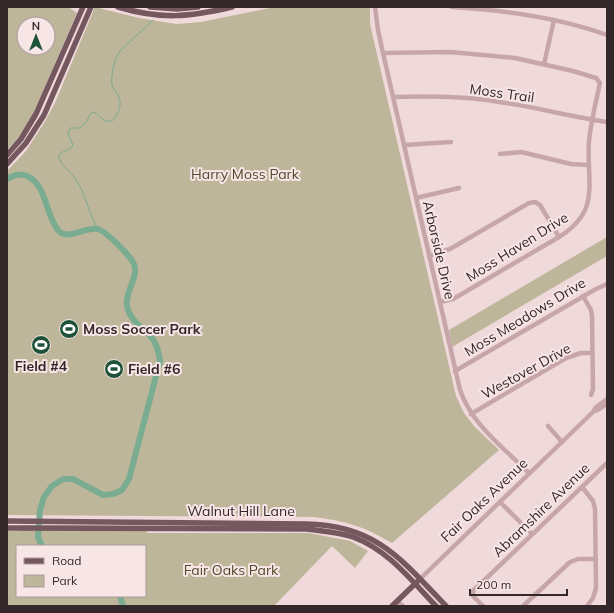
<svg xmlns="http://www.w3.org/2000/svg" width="614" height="613" font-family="Mulish,sans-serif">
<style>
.green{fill:#beb69a;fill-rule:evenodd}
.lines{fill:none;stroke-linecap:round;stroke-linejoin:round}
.stream{stroke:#7aac91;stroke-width:1}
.river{stroke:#7aac91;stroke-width:6}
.minor{stroke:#c7a6a9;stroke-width:4.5}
.major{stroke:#75585f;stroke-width:5.5}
.labels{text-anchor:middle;stroke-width:4;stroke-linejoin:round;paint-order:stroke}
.street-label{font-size:14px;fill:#34272a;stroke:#f8e5e6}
.park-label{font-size:14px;fill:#51492b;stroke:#f8e5e6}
.poi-label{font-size:14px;font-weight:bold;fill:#34272a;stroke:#f8e5e6;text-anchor:start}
</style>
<rect width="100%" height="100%" fill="#f0d9da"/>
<g class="green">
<path d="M 7,7 L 68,7 L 77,13 L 31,119 L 19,137 L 7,150 ZM 24,24 L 48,24 L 48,48 L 24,48 Z"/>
<path d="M 95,7 L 139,18 L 176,24 L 201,22 L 275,7 L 370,7 L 370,24 L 456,396 L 464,413 L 474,426 L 499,450 L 392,543 C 363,526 346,521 313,517 L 7,515 L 7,171 L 26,151 L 44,123 L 55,103 Z"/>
<polygon points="607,237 607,256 452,347 449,330"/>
<path d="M 21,525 L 147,526 L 147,533 L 309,533 L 350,541 L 368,551 L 355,568 L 332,546 L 274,606 L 7,606 L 7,531 L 20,531 ZM 17,546 L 145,546 L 145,596 L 17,596 Z"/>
</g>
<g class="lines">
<path class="stream" d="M 98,229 C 88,213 86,193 75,178 C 70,170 59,166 59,155 C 63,150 70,151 73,145 L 68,134 L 70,128 L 80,128 L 87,121 L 90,114 L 93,112 C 102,115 100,122 112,121 C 120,112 123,103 117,93 C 115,90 112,88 112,85 C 111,74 114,60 120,51 L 153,20"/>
<g class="river">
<path d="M 7,179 C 14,175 19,173 27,176 C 47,185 45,214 58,230 C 67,242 85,226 98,229 C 107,232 128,254 133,262 C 141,275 124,292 127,306 C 130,323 146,328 154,341 C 158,348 159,354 160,361 L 129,479 L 122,490 L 113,494 L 103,495 L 73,479 L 63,479 L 52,486 L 44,497 L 40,510 L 38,537 L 42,546"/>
<polyline points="120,596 123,606"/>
</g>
<g class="minor">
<path d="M 375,7 L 378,30 L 383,53 L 460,390 C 472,425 504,448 529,473"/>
<path d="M 451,7 C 504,10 557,17 607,35"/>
<path d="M 383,53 L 450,52 L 515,58 L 573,71 L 596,78 L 600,83 C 596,102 591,121 589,141 C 586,184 602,210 559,237 L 460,295 L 453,299 L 440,302"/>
<polyline points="544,64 554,20"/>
<path d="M 393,97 C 429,96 464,96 499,102 C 536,107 571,117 607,122"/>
<polyline points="404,145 451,142"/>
<polyline points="500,154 521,152 571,164 589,165"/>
<polyline points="416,198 459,188"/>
<polyline points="429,256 450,249 529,203 535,202 540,205 559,237"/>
<polyline points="583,296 591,310 592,316 593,389 591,395"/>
<polyline points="455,371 596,289 607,284"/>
<polyline points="594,411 598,410 607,404"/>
<polyline points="471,414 566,358 581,353 592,353"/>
<polyline points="548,426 562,442"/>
<polyline points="582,487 593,501 595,509 596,588 593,598 587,606"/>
<polyline points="500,502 532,534"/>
<polyline points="420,579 594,411 595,408 607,399"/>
<polyline points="397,601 403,606"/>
<polyline points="483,606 473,596 473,591 607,463"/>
<polyline points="523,606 570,562 578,559 596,559"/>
</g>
<g class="major">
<path d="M 118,7 C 162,20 189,17 232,7"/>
<polyline points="150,7 177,9 198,7"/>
<polyline points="7,155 21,139 36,114 83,7"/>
<polyline points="7,164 26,143 44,115 91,7"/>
<path d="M 7,521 L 306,524 C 376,525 402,560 446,606"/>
<path d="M 7,528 L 307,529 C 322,531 338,532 353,537 C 388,550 410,579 436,606"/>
<polyline points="392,606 417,582"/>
</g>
</g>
<defs>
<symbol id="stadium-disc" viewBox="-11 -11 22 22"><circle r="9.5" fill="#1e5339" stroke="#f8e5e6"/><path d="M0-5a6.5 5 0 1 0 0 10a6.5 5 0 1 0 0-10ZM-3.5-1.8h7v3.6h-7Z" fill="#fff"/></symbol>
</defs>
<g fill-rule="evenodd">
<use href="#stadium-disc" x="58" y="318" width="22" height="22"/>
<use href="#stadium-disc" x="30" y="334" width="22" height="22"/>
<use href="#stadium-disc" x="103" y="358" width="22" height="22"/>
</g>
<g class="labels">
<g class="street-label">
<text transform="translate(502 93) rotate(8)" y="5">Moss Trail</text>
<text transform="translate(517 247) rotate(-32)" y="5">Moss Haven Drive</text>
<text transform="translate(439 250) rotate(77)" y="5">Arborside Drive</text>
<text transform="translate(525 317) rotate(-31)" y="5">Moss Meadows Drive</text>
<text transform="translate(526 371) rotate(-29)" y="5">Westover Drive</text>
<text transform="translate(484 500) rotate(-44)" y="5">Fair Oaks Avenue</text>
<text transform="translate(541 510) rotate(-44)" y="5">Abramshire Avenue</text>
<text x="241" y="516">Walnut Hill Lane</text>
</g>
<g class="park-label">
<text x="245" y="179">Harry Moss Park</text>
<text x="231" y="575">Fair Oaks Park</text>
</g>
<g class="poi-label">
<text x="83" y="334">Moss Soccer Park</text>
<text x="41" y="371" text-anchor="middle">Field #4</text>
<text x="128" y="374">Field #6</text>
</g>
</g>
<rect width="614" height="613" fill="none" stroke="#34272a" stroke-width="16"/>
<rect x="16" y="545" width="130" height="52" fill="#f8e5e6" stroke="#aa999b"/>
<rect x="24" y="558" width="20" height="6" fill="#75585f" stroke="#aa999b"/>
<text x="52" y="565" font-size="12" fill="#34272a">Road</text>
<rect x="24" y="575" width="20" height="12" fill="#beb69a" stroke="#aa999b"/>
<text x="52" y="585" font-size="12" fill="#34272a">Park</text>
<g transform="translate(36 36)"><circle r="19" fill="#f8e5e6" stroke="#aa999b"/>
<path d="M0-3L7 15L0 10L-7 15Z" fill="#1e5339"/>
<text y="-6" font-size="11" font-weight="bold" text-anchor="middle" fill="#34272a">N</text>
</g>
<path d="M470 589v6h97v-6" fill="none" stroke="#34272a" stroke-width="2"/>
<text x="476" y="589" font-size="12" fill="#34272a" stroke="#f8e5e6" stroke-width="3" paint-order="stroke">200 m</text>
</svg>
